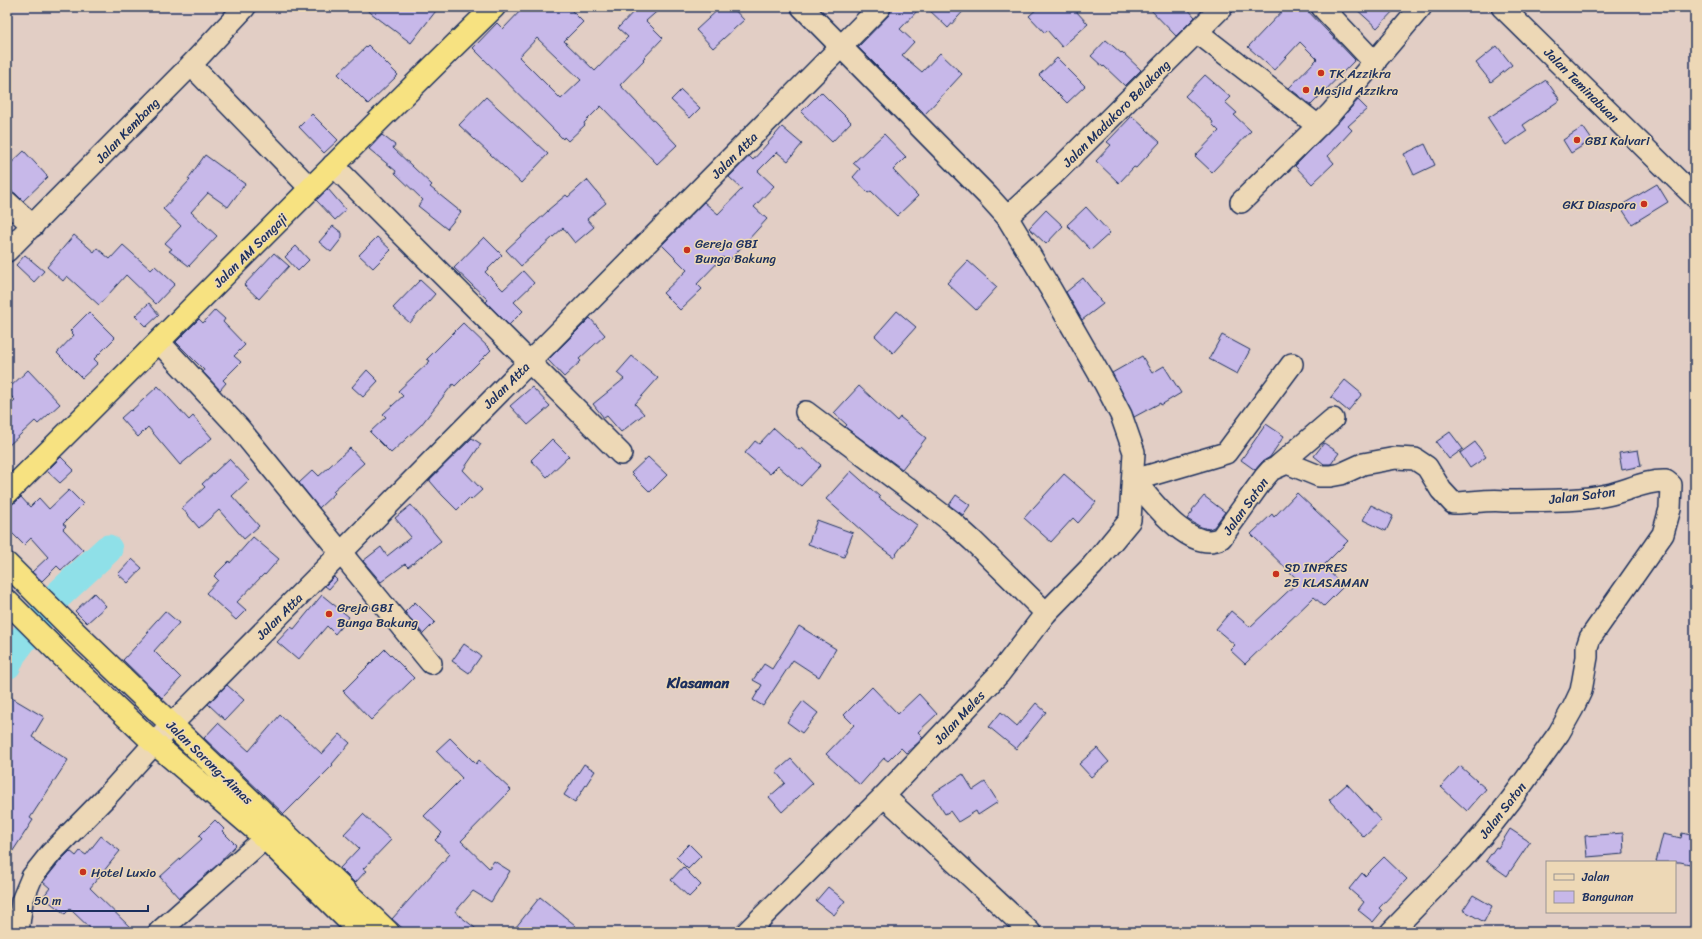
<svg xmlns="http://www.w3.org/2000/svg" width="1702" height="939" font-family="Sriracha,sans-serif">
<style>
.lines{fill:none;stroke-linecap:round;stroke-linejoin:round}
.river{stroke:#8fe0e8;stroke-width:29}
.building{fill:#c7b8e9;stroke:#1b2f5e;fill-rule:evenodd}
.minor-casing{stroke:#1b2f5e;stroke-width:24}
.highway-casing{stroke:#1b2f5e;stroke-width:25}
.minor{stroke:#edd8b6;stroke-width:21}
.highway{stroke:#f7e281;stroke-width:22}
.poi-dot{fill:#c8321e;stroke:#edd8b6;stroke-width:1.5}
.labels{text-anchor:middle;stroke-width:3;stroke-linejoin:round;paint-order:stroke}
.poi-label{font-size:13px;fill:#1b2f5e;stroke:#edd8b6;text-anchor:start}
.street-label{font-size:13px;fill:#1b2f5e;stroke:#edd8b6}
.quarter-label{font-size:15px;font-weight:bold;fill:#1b2f5e;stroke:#edd8b6}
</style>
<rect width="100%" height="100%" fill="#e2cec5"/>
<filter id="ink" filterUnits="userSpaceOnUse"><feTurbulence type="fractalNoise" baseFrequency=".025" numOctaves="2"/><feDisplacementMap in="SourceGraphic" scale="8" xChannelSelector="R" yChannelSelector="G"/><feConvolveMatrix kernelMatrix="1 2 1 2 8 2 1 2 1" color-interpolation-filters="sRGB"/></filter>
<g filter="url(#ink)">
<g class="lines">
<polyline class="river" points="7,665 12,654 52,601 108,549"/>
</g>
<g class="building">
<polygon points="363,7 439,7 411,43"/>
<path d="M 524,7 L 568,7 L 583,22 L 564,41 L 595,71 L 628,37 L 618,28 L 638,7 L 662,7 L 646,21 L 663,38 L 643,59 L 644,60 L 620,85 L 677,145 L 657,164 L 601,106 L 584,123 L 585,125 L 568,141 L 564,137 L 563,139 L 473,48 L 497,23 L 503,29 ZM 537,38 L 581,80 L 561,99 L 519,57 Z"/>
<polygon points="721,7 732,7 744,20 713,48 696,30"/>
<polygon points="892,7 921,7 900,29 914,42 902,55 922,72 940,53 962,74 925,114 858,47 889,15"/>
<polygon points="926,7 967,7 948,28"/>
<polygon points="1039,7 1066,7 1071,12 1074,9 1088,24 1062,47 1047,30 1045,33 1029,16"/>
<polygon points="1148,7 1186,7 1195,17 1176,36"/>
<polygon points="1286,7 1304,7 1355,60 1311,105 1289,88 1317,59 1300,42 1274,70 1248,47"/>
<polygon points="1354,7 1397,7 1377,28"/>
<polygon points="1106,40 1121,53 1122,52 1141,70 1125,86 1104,66 1103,67 1091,56"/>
<polygon points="368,45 398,75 368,104 338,74"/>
<polygon points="1497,46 1512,65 1491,82 1476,63"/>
<polygon points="1057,58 1085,86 1067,103 1039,75"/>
<polygon points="1205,75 1230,97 1225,102 1237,113 1234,115 1251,131 1212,172 1195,156 1219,131 1212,124 1213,122 1185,96"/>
<polygon points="1546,80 1560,100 1523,125 1527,131 1506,145 1488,118"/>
<polygon points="681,90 700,108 690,118 671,100"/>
<polygon points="821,92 851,122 832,142 801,112"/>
<polygon points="486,97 548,154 521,183 459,125"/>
<polygon points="1358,100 1367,109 1348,126 1352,130 1328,156 1334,163 1312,184 1295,166 1339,121"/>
<polygon points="312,114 338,140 324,153 299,127"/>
<polygon points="1132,116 1160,142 1136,168 1134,167 1119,183 1096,161 1111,145 1107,142"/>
<polygon points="782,127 802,144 788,161 777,152 758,171 774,186 754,207 767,219 728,262 723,257 697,284 702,289 680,310 663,293 687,270 662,245 704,202 718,214 742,189 729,177 749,156 753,160"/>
<polygon points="1583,127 1592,140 1571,153 1563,140"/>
<polygon points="884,134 906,157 893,170 918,196 897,216 871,191 868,193 853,177 860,169 853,163"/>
<polygon points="382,135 395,145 393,148 432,185 430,187 461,212 447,229 418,206 423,200 395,173 396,171 369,149"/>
<polygon points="1425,144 1435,165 1414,175 1404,154"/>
<polygon points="24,151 48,177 23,201 15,193 7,190 7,167"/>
<polygon points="205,155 245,184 228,207 208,193 191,212 217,236 189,266 169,251 172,249 165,243 181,226 163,209 190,180 188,179"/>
<polygon points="587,180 606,203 587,219 594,227 575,243 563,228 521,266 506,250 548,211 548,210 566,195 568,197"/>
<polygon points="1657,184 1668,202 1632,224 1620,206"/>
<polygon points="328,189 346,210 335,220 316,200"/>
<polygon points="1086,207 1110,233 1091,250 1067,225"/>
<polygon points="1046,210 1063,226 1046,244 1029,228"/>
<polygon points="333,226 342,233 342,238 331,252 319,242"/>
<polygon points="74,235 94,252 97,248 110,259 123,245 151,270 155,266 175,284 156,304 126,275 99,305 67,276 63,281 47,267"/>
<polygon points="377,237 391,250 373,268 359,255"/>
<polygon points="484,237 502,255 485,272 503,290 523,271 534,283 514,302 523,311 509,325 486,302 488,300 454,268"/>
<polygon points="296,246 309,260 298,271 285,257"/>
<polygon points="274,253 289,266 259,299 244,285"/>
<polygon points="25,255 44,271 34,282 16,265"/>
<polygon points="968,261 997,287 976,310 947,283"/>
<polygon points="1083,278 1103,304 1082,320 1066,292"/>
<polygon points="420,280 435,294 410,323 393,308"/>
<polygon points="149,303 159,315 146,327 135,316"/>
<polygon points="215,310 225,319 223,322 245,345 234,356 241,362 223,380 226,383 220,390 203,372 204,370 176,342 199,319 203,323"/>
<polygon points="897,311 916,327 893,353 875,336"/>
<polygon points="89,312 115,338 94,359 98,363 82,378 57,353 74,335 70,331"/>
<polygon points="590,318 605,335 579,359 581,361 564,377 548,360"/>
<polygon points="463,323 491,350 455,386 453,384 421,425 391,453 370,432 386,417 383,414 403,396 398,391 430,361 427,359"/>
<polygon points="1222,335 1250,350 1237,374 1209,359"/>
<polygon points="632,356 658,378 635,404 644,414 621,432 607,416 604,418 593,404 624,379 617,373"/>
<polygon points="1142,356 1152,373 1164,366 1181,393 1161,405 1160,403 1134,417 1112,373"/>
<polygon points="28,370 60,404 38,424 35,421 7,447 7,407 15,400 7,392 7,390"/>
<polygon points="367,370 378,381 363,397 352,387"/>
<polygon points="1345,380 1362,394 1348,411 1331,397"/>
<polygon points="158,386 189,420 193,416 212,438 180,465 148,427 138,437 121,418 130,410 131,411"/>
<polygon points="859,386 897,421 900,417 926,438 902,469 845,427 847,425 834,413"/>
<polygon points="532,387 550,406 528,425 510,406"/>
<polygon points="1266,424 1284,436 1270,457 1262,462 1255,470 1241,460"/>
<polygon points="774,428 799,450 802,448 821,465 801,486 778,466 770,474 745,453 755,441 759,444"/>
<polygon points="1450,432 1463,449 1449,459 1436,442"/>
<polygon points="472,438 481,444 463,470 482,490 471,500 469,498 457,510 442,495 430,481 430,479"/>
<polygon points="552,439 569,456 547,477 531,460"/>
<polygon points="1475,442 1486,457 1470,468 1460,453"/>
<polygon points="1324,443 1339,453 1331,464 1324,464 1314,456"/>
<polygon points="350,448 364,463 333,491 335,493 319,508 299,483 313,470 319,476"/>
<polygon points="1638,450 1641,466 1622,470 1619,453"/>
<polygon points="61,457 74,470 60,483 47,471"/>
<polygon points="648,457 667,475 650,492 631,473"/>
<polygon points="229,459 249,480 232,496 259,526 244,539 219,510 199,528 182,508 205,487 202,484"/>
<polygon points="851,471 880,497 879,498 917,525 894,557 880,547 826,499"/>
<polygon points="1064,474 1096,502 1078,523 1073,518 1051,542 1024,518"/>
<polygon points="69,490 83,504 63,524 66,526 63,529 83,550 61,570 57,566 42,581 32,572 48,557 31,538 24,545 7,528 7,505 16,502 21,497 30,507 39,498 49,509"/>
<polygon points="1297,493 1348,541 1323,566 1344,586 1324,606 1314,597 1245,664 1230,650 1235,645 1216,629 1231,611 1250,627 1299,581 1251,534 1272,514 1274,517"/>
<polygon points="956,495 970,505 963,515 949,505"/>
<polygon points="1204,496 1225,512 1214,527 1209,529 1201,527 1187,519 1193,511 1192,510"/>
<polygon points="411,505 441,541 408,567 405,564 381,582 363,561 381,547 387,556 411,537 395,518"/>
<polygon points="1371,505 1393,516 1386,531 1363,520"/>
<polygon points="817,520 853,533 844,557 808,544"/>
<polygon points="253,537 279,559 265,575 264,574 237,602 246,610 236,620 206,593 218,580 214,576 229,561 230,563"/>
<polygon points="132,559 142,568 128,583 118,574"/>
<polygon points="334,577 337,580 329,589 325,586"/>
<polygon points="94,593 106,606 87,623 75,611"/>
<polygon points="322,595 349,617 335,634 327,626 298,660 277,642 291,627 294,629"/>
<polygon points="415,602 435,622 423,634 405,612"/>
<polygon points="165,611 179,623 154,651 181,678 162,698 123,660 149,632 147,631"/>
<polygon points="799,626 836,649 819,677 793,660 763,706 753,700 762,685 753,680 764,664 772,669"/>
<polygon points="464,644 481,656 469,673 452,661"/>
<polygon points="385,649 414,678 371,720 343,691"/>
<polygon points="227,685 244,700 225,720 208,704"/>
<polygon points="872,687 898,714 919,694 937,714 918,732 923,737 919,742 906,753 901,748 888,761 884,758 860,785 826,754 854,725 844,715"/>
<polygon points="7,695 44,717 32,737 68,760 30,818 33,820 7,860"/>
<polygon points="803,701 818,713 802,733 787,722"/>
<polygon points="1036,703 1046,712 1016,749 989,727 1001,712 1017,726"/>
<polygon points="280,715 322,754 340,734 350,743 332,764 333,765 284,814 204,738 218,723 249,751"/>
<polygon points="450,738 476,764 479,760 511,790 461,841 489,868 494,861 510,871 491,902 473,891 455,912 480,932 407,932 392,919 450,854 435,840 442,833 424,816 462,778 436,751"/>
<polygon points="1097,748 1109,762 1091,777 1079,764"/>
<polygon points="791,759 813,783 782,812 769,797 785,783 776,772"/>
<polygon points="584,764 595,771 575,802 564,795"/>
<polygon points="1460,766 1486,789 1467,811 1441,787"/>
<polygon points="963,774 973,790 985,782 998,802 978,815 976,811 958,822 950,811 945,814 932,794"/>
<polygon points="1347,784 1381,821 1364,837 1329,800"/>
<polygon points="363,814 391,840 363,869 366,871 355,883 340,868 359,848 344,834"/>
<polygon points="215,820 224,829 222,831 236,845 215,867 179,898 160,877 202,839 199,836"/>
<polygon points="1510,829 1530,842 1507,876 1486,861 1496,847 1498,848"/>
<polygon points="1623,833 1624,854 1587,857 1585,836"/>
<polygon points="1682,833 1695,836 1695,865 1680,862 1656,862 1663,834 1681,838"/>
<polygon points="101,836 120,851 90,888 135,932 94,932 70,909 65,914 43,897 50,888 43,882 60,861 70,851 76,856 80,851 86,855"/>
<polygon points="689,844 701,856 688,869 676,857"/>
<polygon points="1384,857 1407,879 1379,908 1382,911 1373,922 1358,910 1364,902 1349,889 1362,873 1365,876"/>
<polygon points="683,867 701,885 689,897 671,880"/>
<polygon points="828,887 845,901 834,915 816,901"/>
<polygon points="1473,895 1492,906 1484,922 1463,910"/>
<polygon points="540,897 575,925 569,932 512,932"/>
</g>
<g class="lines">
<defs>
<g id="minor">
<polyline points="1322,7 1375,63"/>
<polyline points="1502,7 1695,197"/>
<polyline points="1197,32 1318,126 1331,113 1421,7"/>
<polyline points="191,65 311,189"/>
<polyline points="333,165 621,454"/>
<polyline points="7,202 33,226"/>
<polyline points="1241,202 1318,126"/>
<polyline points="1007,217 1052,176 1222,7"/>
<polyline points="7,251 191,65 245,7"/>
<polyline points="159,342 239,428 431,663"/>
<polyline points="806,412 952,522 973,541 1046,613"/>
<polyline points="1278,466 1333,419"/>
<path d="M 1134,480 C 1151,500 1190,554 1221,538 L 1264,478 L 1271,470 L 1287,463 L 1319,476 L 1330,476 L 1341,474 L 1363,464 L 1396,458 L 1415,459 L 1427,467 L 1441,490 L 1453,503 C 1470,503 1488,499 1505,501 C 1539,500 1574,502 1607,495 C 1627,491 1646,480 1666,481 L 1671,485 L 1670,509 L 1663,534 L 1590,638 L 1587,647 L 1587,657 L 1581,691 L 1573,708 L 1559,733 L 1511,800 L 1489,828 L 1461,860 L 1391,932"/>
<polyline points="1134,480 1226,453 1292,364"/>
<polyline points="884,796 1030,932"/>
<polyline points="18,932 22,901 32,877 51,853 107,796 171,725 880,7"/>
<polyline points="159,932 265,838"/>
<polyline points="747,932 884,796 999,674 1046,613 1092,566 1130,520 1134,452 1121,415 1105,384 1050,288 1007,217 988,196 802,7"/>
</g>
<g id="highway">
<path d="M 7,493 C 170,332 329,167 494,7"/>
<polyline points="7,564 77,634 388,932"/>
<polyline points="7,601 59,653 154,743 265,838 360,932"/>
</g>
</defs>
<use href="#minor" class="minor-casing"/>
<use href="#highway" class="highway-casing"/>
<use href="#minor" class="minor"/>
<use href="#highway" class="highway"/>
</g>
</g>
<g class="poi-dot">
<circle cx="1321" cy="73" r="4"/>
<circle cx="1306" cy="90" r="4"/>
<circle cx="1577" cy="140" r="4"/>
<circle cx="1644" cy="204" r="4"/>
<circle cx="687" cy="250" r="4"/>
<circle cx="1276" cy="574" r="4"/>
<circle cx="329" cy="614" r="4"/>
<circle cx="83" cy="872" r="4"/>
</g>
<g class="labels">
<g class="poi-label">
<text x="1329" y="78">TK Azzikra</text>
<text x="1314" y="95">Masjid Azzikra</text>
<text x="1585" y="145">GBI Kalvari</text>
<text x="1636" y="209" text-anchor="end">GKI Diaspora</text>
<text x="695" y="248">Gereja GBI<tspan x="695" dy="15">Bunga Bakung</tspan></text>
<text x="1284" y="572">SD INPRES<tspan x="1284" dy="15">25 KLASAMAN</tspan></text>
<text x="337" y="612">Greja GBI<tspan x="337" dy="15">Bunga Bakung</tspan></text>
<text x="91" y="877">Hotel Luxio</text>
</g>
<g class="street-label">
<text transform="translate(1582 85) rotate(45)" y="5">Jalan Teminabuan</text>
<text transform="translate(1116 113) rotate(-45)" y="5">Jalan Madukoro Belakang</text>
<text transform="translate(127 130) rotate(-46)" y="5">Jalan Kembang</text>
<text transform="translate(734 155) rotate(-45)" y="5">Jalan Atta</text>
<text transform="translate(250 250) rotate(-45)" y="5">Jalan AM Sangaji</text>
<text transform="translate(506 385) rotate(-45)" y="5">Jalan Atta</text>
<text transform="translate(1582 495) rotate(-7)" y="5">Jalan Saton</text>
<text transform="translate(1245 506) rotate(-54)" y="5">Jalan Saton</text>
<text transform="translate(279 616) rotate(-45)" y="5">Jalan Atta</text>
<text transform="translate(959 717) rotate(-47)" y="5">Jalan Meles</text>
<text transform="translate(210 762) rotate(44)" y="5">Jalan Sorong-Aimas</text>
<text transform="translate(1502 810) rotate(-52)" y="5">Jalan Saton</text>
</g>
<g class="quarter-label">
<text x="698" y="688">Klasaman</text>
</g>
</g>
<rect width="1702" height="939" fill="none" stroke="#edd8b6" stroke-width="24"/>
<rect x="12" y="12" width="1678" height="915" fill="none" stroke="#1b2f5e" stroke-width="1.5" filter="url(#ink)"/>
<rect x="1546" y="861" width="130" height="52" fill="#edd8b6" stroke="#999493"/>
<rect x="1554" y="874" width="20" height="6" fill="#edd8b6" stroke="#999493"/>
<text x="1582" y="881" font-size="12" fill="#1b2f5e">Jalan</text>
<rect x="1554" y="891" width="20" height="12" fill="#c7b8e9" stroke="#999493"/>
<text x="1582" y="901" font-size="12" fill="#1b2f5e">Bangunan</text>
<path d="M28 905v6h120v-6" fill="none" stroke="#1b2f5e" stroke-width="2"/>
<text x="34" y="905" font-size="12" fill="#1b2f5e" stroke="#edd8b6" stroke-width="3" paint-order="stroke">50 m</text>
</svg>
